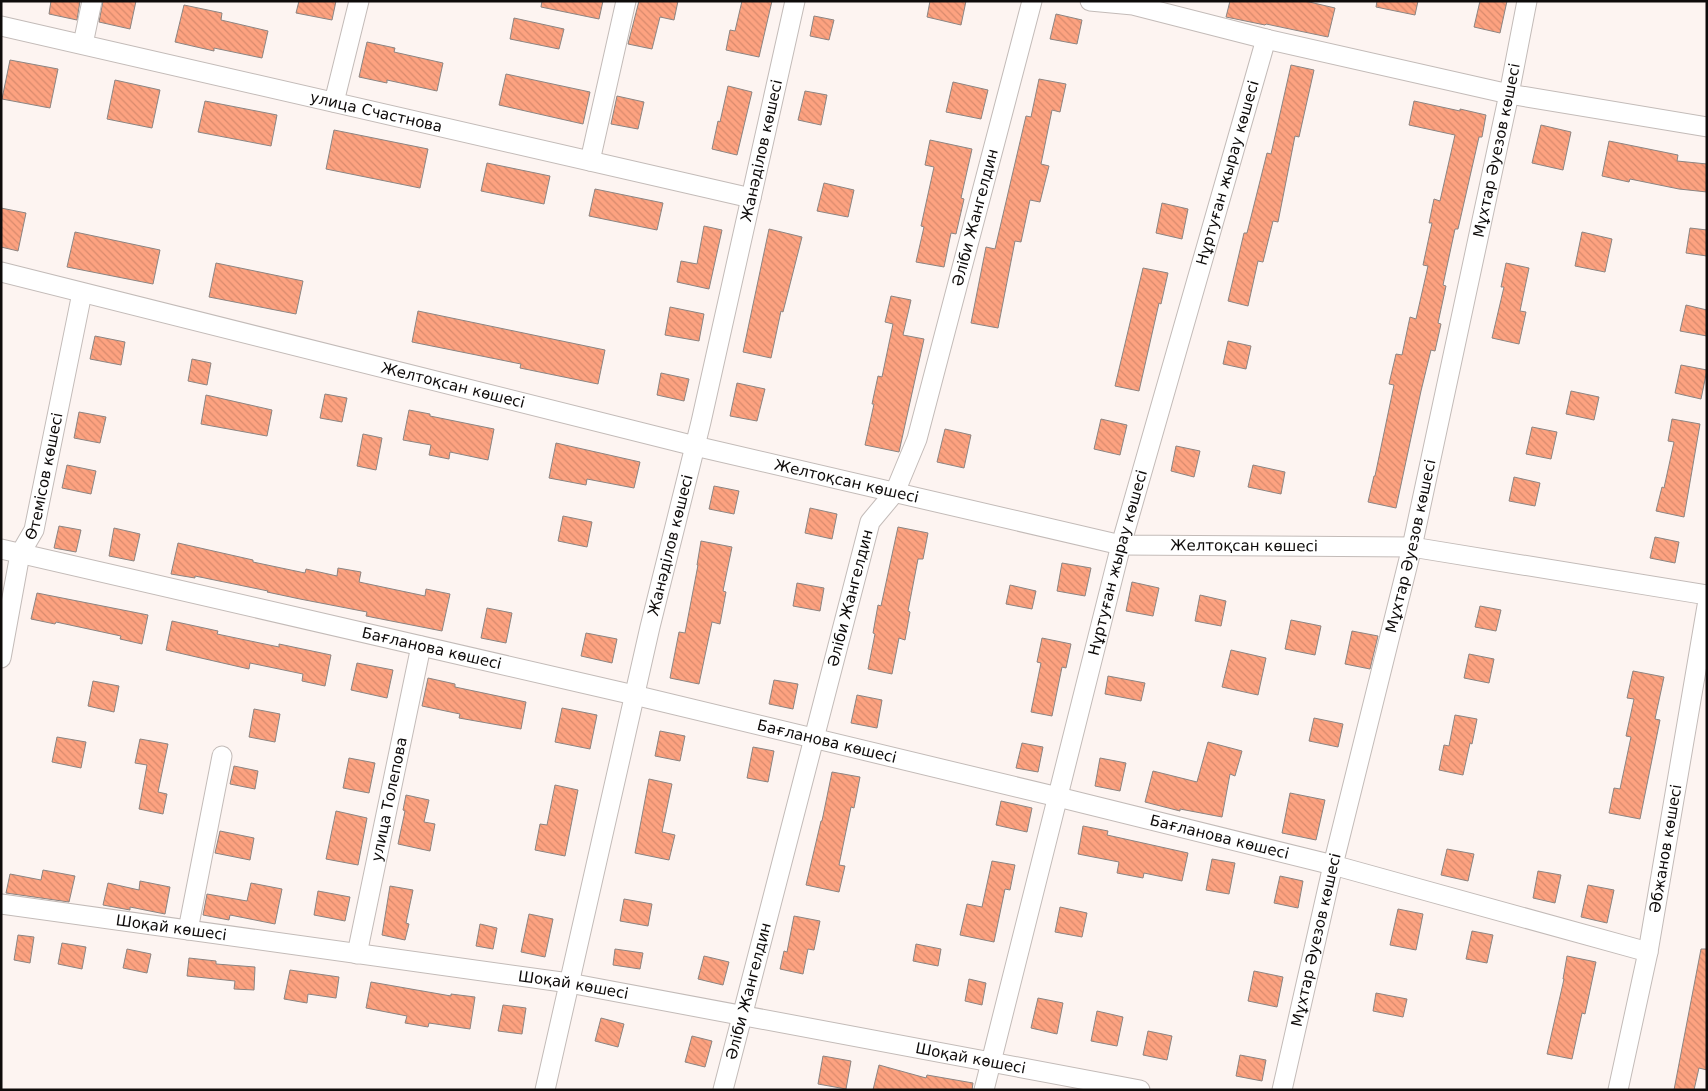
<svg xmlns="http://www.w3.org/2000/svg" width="1708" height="1091" font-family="'DejaVu Sans',sans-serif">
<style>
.building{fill:url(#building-back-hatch);stroke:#8c8582}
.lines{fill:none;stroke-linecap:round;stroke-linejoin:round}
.street-casing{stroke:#c3bbb8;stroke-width:21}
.street{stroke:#fff;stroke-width:19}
.labels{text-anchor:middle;stroke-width:4;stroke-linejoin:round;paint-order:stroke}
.street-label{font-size:15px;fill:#0e0b0a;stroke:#fff}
</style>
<defs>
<pattern id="building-back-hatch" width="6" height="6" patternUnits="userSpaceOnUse" patternTransform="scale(1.25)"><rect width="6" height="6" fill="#fda280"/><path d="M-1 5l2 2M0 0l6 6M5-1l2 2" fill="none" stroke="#d88a6d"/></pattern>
</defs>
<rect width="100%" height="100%" fill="#fdf4f1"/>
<g class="building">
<polygon points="51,1 80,1 77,20 49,14"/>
<polygon points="103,1 136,1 130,29 99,22"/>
<polygon points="299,1 336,1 332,20 296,13"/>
<polygon points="542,1 603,1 599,19 541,7"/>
<polygon points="639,1 678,1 674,20 660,17 652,49 628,44"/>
<polygon points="742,1 772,1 759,57 726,50 730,30 735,31"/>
<polygon points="930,1 966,1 961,25 927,17"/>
<polygon points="1230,1 1305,1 1335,8 1328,37 1266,24 1265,25 1226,17"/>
<polygon points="1377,1 1418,1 1415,15 1376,7"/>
<polygon points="1480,1 1507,1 1500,33 1474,27"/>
<polygon points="184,5 222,13 221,20 268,31 262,58 214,48 214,51 175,42"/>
<polygon points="1056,14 1082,20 1077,44 1050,39"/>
<polygon points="814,16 834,20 829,40 810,36"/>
<polygon points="514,18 564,29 559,49 510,39"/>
<polygon points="367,42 395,48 394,52 443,63 437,91 387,80 387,83 359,77"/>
<polygon points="10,60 58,69 50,108 2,99"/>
<polygon points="1291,65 1314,70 1299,137 1295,136 1278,222 1273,221 1263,262 1258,261 1248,306 1228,301 1244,233 1247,233 1267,153 1271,154"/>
<polygon points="506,74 590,92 583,124 499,105"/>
<polygon points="1039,79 1066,84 1060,112 1052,110 1041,164 1049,166 1040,202 1030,200 1021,242 1015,241 998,328 971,323 986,247 995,249 1026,116 1031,117"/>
<polygon points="115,80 160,90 152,128 107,119"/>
<polygon points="953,82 988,90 981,119 946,112"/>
<polygon points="728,86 752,92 737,155 712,149 718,121 720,122"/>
<polygon points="805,91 827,95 821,125 798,120"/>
<polygon points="617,96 644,102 638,129 611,124"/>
<polygon points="205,101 277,115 271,146 198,132"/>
<polygon points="1414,101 1460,111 1460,109 1486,115 1482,137 1479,137 1458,229 1455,229 1443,285 1446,286 1438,323 1441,324 1435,351 1431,350 1421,391 1396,508 1368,502 1374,476 1375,476 1394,385 1389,384 1396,354 1402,355 1410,317 1416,319 1428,266 1423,265 1432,223 1429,223 1434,199 1440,201 1455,135 1409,125"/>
<polygon points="1541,125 1571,132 1563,170 1532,163"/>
<polygon points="334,130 428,149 420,188 326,169"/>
<polygon points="930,140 972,149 961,198 964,199 956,234 951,233 944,267 916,262 924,227 921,226 934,167 925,165"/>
<polygon points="1609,141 1678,155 1677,161 1707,164 1707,192 1679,189 1630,179 1629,182 1602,176"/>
<polygon points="487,163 550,176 544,204 481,191"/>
<polygon points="824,183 854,190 848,217 817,211"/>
<polygon points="595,189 663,203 657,230 589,216"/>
<polygon points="1162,203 1188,209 1182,239 1156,233"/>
<polygon points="1,208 26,213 18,251 1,247"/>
<polygon points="704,226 722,230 709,289 677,282 681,261 697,264"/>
<polygon points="1690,228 1707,230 1707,256 1686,253"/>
<polygon points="769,229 802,237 783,312 781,311 771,358 743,352"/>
<polygon points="75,232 160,250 153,284 67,267"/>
<polygon points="1582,232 1612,239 1605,272 1575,266"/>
<polygon points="216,263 303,281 296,314 209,297"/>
<polygon points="1506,263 1529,268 1520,311 1526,312 1519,344 1492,338 1504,287 1501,287"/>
<polygon points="1143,268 1168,273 1161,304 1159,303 1139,391 1115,386"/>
<polygon points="891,296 911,300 903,335 924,339 899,452 865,445 874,404 872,404 878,376 882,377 893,324 885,322"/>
<polygon points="1686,305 1707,310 1707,336 1680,331"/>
<polygon points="670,307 704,314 699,341 665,335"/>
<polygon points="418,311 605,350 598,384 520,368 521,364 412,342"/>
<polygon points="95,336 125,342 121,365 90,359"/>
<polygon points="1228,341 1251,346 1246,369 1223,364"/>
<polygon points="192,359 211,363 207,385 188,381"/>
<polygon points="1681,365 1707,370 1701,399 1675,393"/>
<polygon points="661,373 689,379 684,401 657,395"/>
<polygon points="737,383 765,389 757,421 730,416"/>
<polygon points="1571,391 1599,397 1594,420 1566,414"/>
<polygon points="325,394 347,398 342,422 320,418"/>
<polygon points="206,395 272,410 267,436 201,424"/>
<polygon points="409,410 430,414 430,416 494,429 488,460 450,452 449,459 429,455 431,445 403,440"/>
<polygon points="79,412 106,417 100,443 74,438"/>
<polygon points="1101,419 1127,425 1120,455 1094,449"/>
<polygon points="1672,419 1700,424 1684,517 1656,511 1662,487 1664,488 1674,442 1668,441"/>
<polygon points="1532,427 1557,432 1551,459 1526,454"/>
<polygon points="945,429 971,435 964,468 937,462"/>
<polygon points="363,434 382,438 376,470 357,466"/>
<polygon points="556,443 640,462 634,488 587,479 586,485 549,478"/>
<polygon points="1176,446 1200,451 1194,477 1171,471"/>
<polygon points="67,465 96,471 91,494 62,488"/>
<polygon points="1253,465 1285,472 1281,494 1248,487"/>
<polygon points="1514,477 1540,483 1535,506 1509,501"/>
<polygon points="714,486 739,491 734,514 709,509"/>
<polygon points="810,508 837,514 832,539 805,533"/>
<polygon points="563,516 592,522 587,547 558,541"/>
<polygon points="59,526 81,530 76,552 54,548"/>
<polygon points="898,527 928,533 923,559 918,559 908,611 910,612 905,640 899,638 892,674 868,669 875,634 873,633 878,605 881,606"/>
<polygon points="114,528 140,534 134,561 109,556"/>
<polygon points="1655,537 1679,542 1675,563 1650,558"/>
<polygon points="701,541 732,547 723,591 726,592 720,624 712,622 699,684 670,678 679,632 685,633 698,565 697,565"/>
<polygon points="178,543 253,560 253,562 305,573 306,569 337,576 338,568 361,572 359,582 425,596 426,589 450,594 442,631 366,616 367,612 300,599 267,592 268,591 195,576 195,578 171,574"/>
<polygon points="1062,563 1091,568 1085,596 1057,591"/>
<polygon points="1132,582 1159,588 1153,616 1126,611"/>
<polygon points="797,583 824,588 820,611 793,606"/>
<polygon points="1010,585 1036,591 1032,609 1006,604"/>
<polygon points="37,593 148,615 142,644 120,639 121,636 56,622 55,624 31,619"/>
<polygon points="1200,595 1226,601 1221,626 1195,621"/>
<polygon points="1480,606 1501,610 1496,631 1475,627"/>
<polygon points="487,608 512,613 506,643 481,638"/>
<polygon points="1291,620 1321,626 1315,655 1285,649"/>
<polygon points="172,621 218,631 217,634 279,647 279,644 331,655 325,686 302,681 303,674 250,663 249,669 166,650"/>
<polygon points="1352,631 1378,636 1370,669 1345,664"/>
<polygon points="586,633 617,639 612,663 581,656"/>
<polygon points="1042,638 1071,644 1066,668 1062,667 1052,716 1031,712 1041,663 1037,662"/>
<polygon points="1231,650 1266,658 1258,695 1222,687"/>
<polygon points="1469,654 1494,659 1489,683 1464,678"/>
<polygon points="357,663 393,670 387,698 351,690"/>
<polygon points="1633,671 1664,677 1655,719 1660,720 1640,819 1609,813 1614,788 1620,789 1631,737 1626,736 1634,699 1627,698"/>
<polygon points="1108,676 1145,683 1141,701 1105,694"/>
<polygon points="428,678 455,684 455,687 526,702 521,729 459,718 460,714 422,706"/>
<polygon points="774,680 798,684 793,709 769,704"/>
<polygon points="93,681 119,686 114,712 88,706"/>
<polygon points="857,695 882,700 877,728 851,723"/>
<polygon points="562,708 597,715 590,749 555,742"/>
<polygon points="254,709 280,714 275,742 249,737"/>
<polygon points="1455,715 1477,719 1472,744 1470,743 1463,775 1439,770 1444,745 1449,746"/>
<polygon points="1314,718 1343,724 1338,747 1309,741"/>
<polygon points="660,731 685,736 680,761 655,756"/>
<polygon points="57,737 86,742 81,768 52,762"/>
<polygon points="140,739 168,744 158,792 167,794 163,814 139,809 147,765 135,763"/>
<polygon points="1208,742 1242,751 1235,776 1230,774 1222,817 1180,809 1180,811 1145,802 1153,771 1197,782"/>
<polygon points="1022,743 1043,747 1038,772 1016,768"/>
<polygon points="753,747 774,751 768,782 747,778"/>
<polygon points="349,758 375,763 369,793 343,788"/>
<polygon points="1100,758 1126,763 1120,791 1095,786"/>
<polygon points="234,766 258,771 255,789 230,784"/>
<polygon points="832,772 860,777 854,808 851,807 839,865 845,866 839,892 806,885 821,821 822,821"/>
<polygon points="649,779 672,784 662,832 675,835 669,860 635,853"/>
<polygon points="555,785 578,790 565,856 535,850 540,824 547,825"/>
<polygon points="1290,793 1325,800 1316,840 1282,833"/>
<polygon points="406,795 429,800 424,822 435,824 430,851 398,844 405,811 403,810"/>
<polygon points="1001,801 1032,808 1027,832 996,825"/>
<polygon points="336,811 367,818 358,865 326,859"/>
<polygon points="1083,826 1108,831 1107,835 1188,853 1182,881 1144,873 1143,878 1117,873 1119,862 1078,854"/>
<polygon points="220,831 254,838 250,860 215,853"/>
<polygon points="1447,849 1474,854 1468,881 1441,875"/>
<polygon points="1212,859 1235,863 1229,894 1206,890"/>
<polygon points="992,861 1015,865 1010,890 1005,889 994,942 960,935 967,904 982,907"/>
<polygon points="43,870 75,876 69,902 6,893 10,874 41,880"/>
<polygon points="1538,871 1561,875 1555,903 1533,898"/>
<polygon points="1280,876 1303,881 1298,908 1274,903"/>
<polygon points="140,881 170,887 165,914 130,907 130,910 103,905 108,883 139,890"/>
<polygon points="251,883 282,889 275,924 230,915 229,920 203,915 207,894 247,901"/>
<polygon points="1588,885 1614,890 1607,923 1581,917"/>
<polygon points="390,886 413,890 406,923 409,924 405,940 382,935"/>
<polygon points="318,891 350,897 345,921 314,915"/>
<polygon points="624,899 652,904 648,926 620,921"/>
<polygon points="1060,907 1087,913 1082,937 1055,932"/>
<polygon points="1398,909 1423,914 1416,950 1390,945"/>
<polygon points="529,914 553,919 545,957 521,952"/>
<polygon points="794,916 820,921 814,950 808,949 803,974 780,969 784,951 787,952"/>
<polygon points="480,924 497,928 493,949 476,946"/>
<polygon points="1472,931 1493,935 1487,963 1466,959"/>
<polygon points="18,935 34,937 30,963 14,960"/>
<polygon points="62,943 86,947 82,969 58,964"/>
<polygon points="916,944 941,949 938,966 913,961"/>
<polygon points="127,949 151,954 147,973 123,968"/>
<polygon points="615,949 643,953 640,969 613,965"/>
<polygon points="1701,949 1707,949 1707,1070 1699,1068 1694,1090 1674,1090"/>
<polygon points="704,956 729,962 723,985 698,979"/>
<polygon points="1567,956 1596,962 1585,1014 1582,1013 1572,1059 1547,1054 1564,979 1563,979"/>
<polygon points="189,958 216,961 216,964 255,967 254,990 234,989 235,981 187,976"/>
<polygon points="290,970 339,977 336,998 308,994 307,1003 284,999"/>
<polygon points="1254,971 1283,977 1277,1007 1248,1001"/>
<polygon points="969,979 986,983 982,1005 965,1001"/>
<polygon points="371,982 451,996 451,994 475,997 470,1029 429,1023 428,1027 405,1023 407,1016 366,1008"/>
<polygon points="1376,993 1407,999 1403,1017 1373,1011"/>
<polygon points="1038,998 1063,1003 1057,1034 1031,1028"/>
<polygon points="503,1005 526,1008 522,1034 498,1031"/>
<polygon points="1097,1011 1123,1017 1117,1046 1091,1041"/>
<polygon points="601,1018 624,1024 618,1047 595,1041"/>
<polygon points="1148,1031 1172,1036 1167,1060 1143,1055"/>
<polygon points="692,1036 712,1041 705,1067 685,1062"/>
<polygon points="1240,1055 1266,1060 1262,1081 1236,1076"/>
<polygon points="823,1056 851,1061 846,1089 818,1084"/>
<polygon points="879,1065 926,1078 927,1075 973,1083 972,1090 873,1090"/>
</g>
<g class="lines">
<defs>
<g id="street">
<polyline points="1090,1 1133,5 1266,39 1509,94 1707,127"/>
<path id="s1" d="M 1,26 L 751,198"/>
<polyline points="83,44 92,1"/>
<polyline points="334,102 359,1"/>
<polyline points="590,161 626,1"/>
<path id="s2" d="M 1,272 L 695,446 L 1121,545 L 1412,547 L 1707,595"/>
<path id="s3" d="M 1,549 L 634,695 L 1058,797 L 1333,865 L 1648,952"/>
<path id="s4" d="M 1,658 L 20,554 L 34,530 L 82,293"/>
<path id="s5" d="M 1,904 L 569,983 L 1140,1090"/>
<polyline points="188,930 222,756"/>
<path id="s6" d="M 357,954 L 421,646"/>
<path id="s7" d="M 545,1090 L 650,627 L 701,422 L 795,1"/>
<path id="s8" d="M 723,1090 L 870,522 L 895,492 L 917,439 L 1032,1"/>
<path id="s9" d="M 984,1090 L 1121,545 L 1266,39"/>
<path id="s10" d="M 1282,1090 L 1333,865 L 1412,547 L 1509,94 L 1527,1"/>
<path id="s11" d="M 1618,1090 L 1648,952 L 1707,606"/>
</g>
</defs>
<use href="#street" class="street-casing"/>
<use href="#street" class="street"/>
</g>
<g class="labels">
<g class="street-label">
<text dy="5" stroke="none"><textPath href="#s1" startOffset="385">улица Счастнова</textPath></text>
<text dy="5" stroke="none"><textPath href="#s7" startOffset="964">Жанәділов көшесі</textPath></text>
<text dy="5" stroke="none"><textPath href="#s10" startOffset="964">Мұхтар Әуезов көшесі</textPath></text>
<text dy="5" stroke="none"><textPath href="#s9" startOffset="949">Нұртуған жырау көшесі</textPath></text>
<text dy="5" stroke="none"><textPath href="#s8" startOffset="912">Әліби Жангелдин</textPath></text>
<text dy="5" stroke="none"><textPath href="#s2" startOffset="466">Желтоқсан көшесі</textPath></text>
<text dy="5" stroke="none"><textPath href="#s4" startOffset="188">Өтемісов көшесі</textPath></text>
<text dy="5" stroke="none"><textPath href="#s2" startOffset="871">Желтоқсан көшесі</textPath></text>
<text dy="5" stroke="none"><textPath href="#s7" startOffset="559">Жанәділов көшесі</textPath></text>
<text dy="5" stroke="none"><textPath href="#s2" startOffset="1276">Желтоқсан көшесі</textPath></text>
<text dy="5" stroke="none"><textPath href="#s10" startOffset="559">Мұхтар Әуезов көшесі</textPath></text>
<text dy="5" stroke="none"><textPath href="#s9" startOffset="544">Нұртуған жырау көшесі</textPath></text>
<text dy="5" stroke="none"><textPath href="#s8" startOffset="508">Әліби Жангелдин</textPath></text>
<text dy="5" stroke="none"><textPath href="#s3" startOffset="442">Бағланова көшесі</textPath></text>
<text dy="5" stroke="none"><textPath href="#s3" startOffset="848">Бағланова көшесі</textPath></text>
<text dy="5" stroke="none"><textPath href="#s6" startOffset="158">улица Толепова</textPath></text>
<text dy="5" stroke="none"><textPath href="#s3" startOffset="1252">Бағланова көшесі</textPath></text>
<text dy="5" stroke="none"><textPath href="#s11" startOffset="246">Әбжанов көшесі</textPath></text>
<text dy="5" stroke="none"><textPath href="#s5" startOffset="172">Шоқай көшесі</textPath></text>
<text dy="5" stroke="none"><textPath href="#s10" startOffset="154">Мұхтар Әуезов көшесі</textPath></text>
<text dy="5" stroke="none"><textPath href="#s5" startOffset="578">Шоқай көшесі</textPath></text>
<text dy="5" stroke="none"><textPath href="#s8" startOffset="102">Әліби Жангелдин</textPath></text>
<text dy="5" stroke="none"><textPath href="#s5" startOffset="982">Шоқай көшесі</textPath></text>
</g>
</g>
<rect width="1708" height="1091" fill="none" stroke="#0e0b0a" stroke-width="5"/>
</svg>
